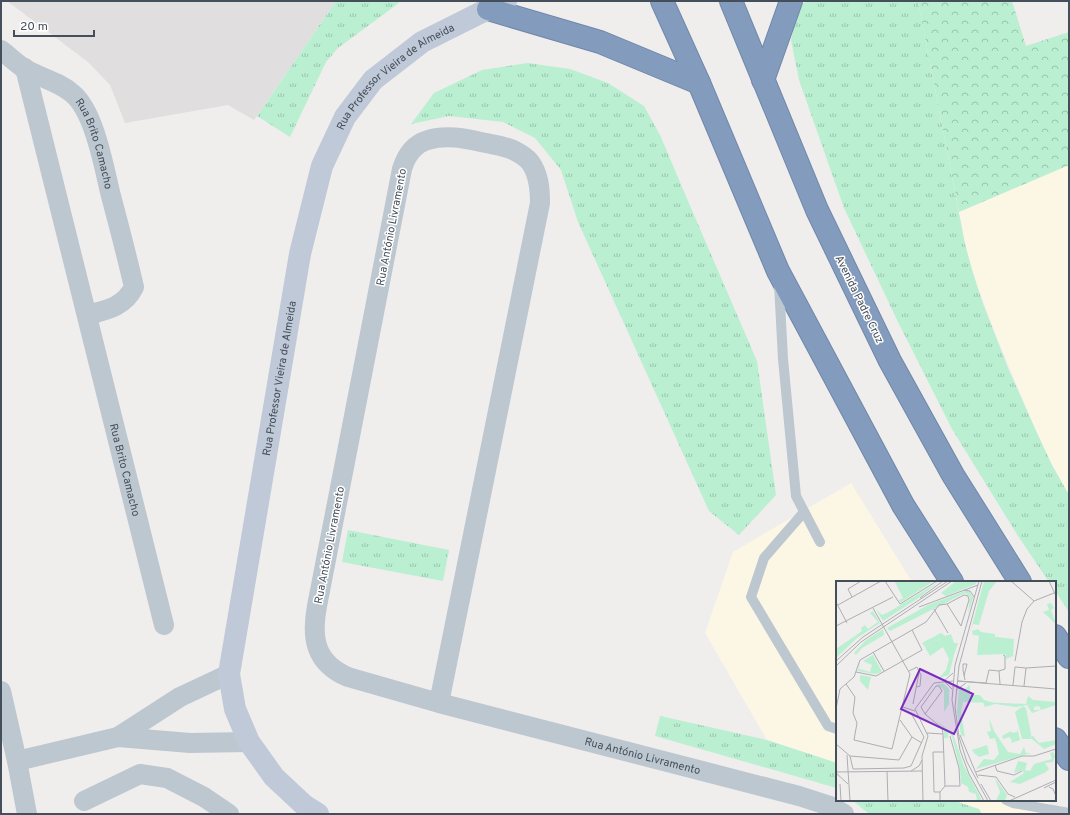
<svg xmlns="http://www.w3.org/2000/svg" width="1070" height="815" font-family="Overpass,sans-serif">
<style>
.commercial{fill:#fcf7e5}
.education{fill:#e1dedf}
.grass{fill:url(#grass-tufts)}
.forest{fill:url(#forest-crowns)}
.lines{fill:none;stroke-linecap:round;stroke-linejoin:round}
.highway-casing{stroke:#6f87a9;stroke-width:24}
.lane{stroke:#bdc7d0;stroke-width:10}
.street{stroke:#bdc7d0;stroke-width:20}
.secondary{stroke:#bfc9d7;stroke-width:22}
.highway{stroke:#839cbe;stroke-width:22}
.labels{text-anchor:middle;stroke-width:3;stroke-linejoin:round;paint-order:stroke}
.street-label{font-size:11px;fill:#454f5b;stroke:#fff}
.inset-road{fill:none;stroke:#acaeb3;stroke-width:1}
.view{fill:#7b2cbf;fill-opacity:0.15;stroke:#7b2cbf;stroke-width:2}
.inset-edge{fill:none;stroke:#454f5b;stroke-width:2}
</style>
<defs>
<pattern id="grass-tufts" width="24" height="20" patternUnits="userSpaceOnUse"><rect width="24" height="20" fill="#baefd1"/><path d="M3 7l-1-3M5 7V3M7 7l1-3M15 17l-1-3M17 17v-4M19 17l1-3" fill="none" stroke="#99c4ad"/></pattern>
<pattern id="forest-crowns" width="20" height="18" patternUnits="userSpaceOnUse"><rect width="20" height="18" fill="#baefd1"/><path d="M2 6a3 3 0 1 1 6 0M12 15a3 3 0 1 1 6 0" fill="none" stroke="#99c4ad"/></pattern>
</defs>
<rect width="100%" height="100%" fill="#f0eded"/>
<g class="commercial">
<polygon points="1069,165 1069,495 1052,465 1037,433 995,333 973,273 965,244 959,212"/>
<polygon points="851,483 912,582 837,582 837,763 767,740 705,633 733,552"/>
<polygon points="952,800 1047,800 1056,814 982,814 979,809"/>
</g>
<polygon class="education" points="7,1 336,1 254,120 228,105 125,123 110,85 88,62"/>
<g class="grass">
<polygon points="336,1 398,1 399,3 338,48 326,62 290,137 257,116"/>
<polygon points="809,1 918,1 965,244 973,273 982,301 1008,368 1037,433 1052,465 1069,495 1069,612 1055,591 1055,582 1049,582 1018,536 952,429 898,322 844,208 799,80 791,40 798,5"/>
<polygon points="528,63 570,69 608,83 644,106 660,135 691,208 757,361 776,495 739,535 709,511 578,222 561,170 535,138 503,122 449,116 411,124 434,93 482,70"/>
<polygon points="348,530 449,550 443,581 342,562"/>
<polygon points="660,716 767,740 837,763 837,788 655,736"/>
<polygon points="852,800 952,800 979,809 982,814 869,814"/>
</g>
<polygon class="forest" points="918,1 1012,1 1026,46 1069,32 1069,165 959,212"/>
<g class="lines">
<defs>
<g id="highway">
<polyline points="493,1 488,9 600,42 699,83"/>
<polyline points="662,1 699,83 778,271 903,505 952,582"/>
<polyline points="731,1 817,210 890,361 953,475 1020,582"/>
<polyline points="763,80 791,1"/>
<polyline points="1055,636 1069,657"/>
<polyline points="1055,739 1069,759"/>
</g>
</defs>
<use href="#highway" class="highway-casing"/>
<g class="lane">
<polyline points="779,284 783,359 796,496 820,542"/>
<polyline points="804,512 764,558 751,597 828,726 837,729"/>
<polyline points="1006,800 1013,803 1069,813"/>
</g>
<g class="street">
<path id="s1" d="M 1,50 C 9,56 17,64 25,69 C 41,78 60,82 73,94 C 95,113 104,168 111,196 C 119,226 127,257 134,287 C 124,307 107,310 87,315"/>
<path id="s2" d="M 25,68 L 164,625"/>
<polyline points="1,691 17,761 27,814"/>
<path id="s3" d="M 439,703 L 540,203 C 540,189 539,174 530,162 C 526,157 521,154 515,151 C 506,146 495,145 486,143 C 467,139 447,134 428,140 C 414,144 406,156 402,169 L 317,606 C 311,638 315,663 348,677 L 439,703 L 799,796 L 830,806 L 844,814"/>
<polyline points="118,737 180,697 229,674"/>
<polyline points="17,761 118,737 190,743 249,742"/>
<polyline points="84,801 140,774 167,778 204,797 229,814"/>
</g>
<path class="secondary" id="s4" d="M 318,814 L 304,805 L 274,777 L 249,742 L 235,709 L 229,674 L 300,254 L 322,166 L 345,117 L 373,80 L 422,42 L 488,9 L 506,1"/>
<use href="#highway" class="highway"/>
</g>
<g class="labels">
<g class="street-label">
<text dy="4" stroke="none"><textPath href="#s4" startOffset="808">Rua Professor Vieira de Almeida</textPath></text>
<text dy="4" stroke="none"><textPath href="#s1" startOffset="140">Rua Brito Camacho</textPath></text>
<text transform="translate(391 227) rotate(-79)" y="4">Rua António Livramento</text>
<text transform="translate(860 299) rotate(64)" y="4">Avenida Padre Cruz</text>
<text dy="4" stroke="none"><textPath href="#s4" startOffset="472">Rua Professor Vieira de Almeida</textPath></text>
<text dy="4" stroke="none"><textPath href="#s2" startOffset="414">Rua Brito Camacho</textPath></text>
<text transform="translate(329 545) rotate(-79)" y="4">Rua António Livramento</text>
<text dy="4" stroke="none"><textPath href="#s3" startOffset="1537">Rua António Livramento</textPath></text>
</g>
</g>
<g transform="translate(836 581)">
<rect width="220" height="220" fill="#f0eded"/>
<path d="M 98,0 L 65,21 L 62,20 L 67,17 L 59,1 ZM 104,0 L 81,18 L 47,40 L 40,28 L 46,34 L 51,32 ZM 120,0 L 141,0 L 140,3 L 110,15 L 105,12 ZM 148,0 L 161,0 L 153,10 L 143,44 L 137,43 L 134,52 ZM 129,10 L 133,10 L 137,17 L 132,33 L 134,16 L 129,12 L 54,50 L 51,47 L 92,24 ZM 37,30 L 44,42 L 21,57 L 0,77 L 0,68 L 26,50 L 25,47 L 29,44 L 32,48 L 42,41 L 34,32 ZM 47,48 L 48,54 L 26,67 L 20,74 L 18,72 L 29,60 ZM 142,48 L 145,51 L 159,53 L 159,56 L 137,54 L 136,50 ZM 105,52 L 109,55 L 115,53 L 118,62 L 122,62 L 118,74 L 113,78 L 103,58 L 89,66 L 86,62 ZM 37,74 L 46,91 L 39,93 L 22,90 L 24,80 L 23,88 L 34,91 L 36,84 L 27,80 ZM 24,94 L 35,96 L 32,109 L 24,100 ZM 101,103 L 108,103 L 113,108 L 113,123 L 108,131 L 108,109 ZM 123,107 L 130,108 L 125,131 L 129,156 L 125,154 L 121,131 ZM 147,121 L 190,123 L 203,125 L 198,126 L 198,129 L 205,129 L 196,132 L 191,124 L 180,126 L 159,123 L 149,126 ZM 187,125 L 190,127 L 196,158 L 186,158 L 179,131 ZM 100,139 L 117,153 L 128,185 L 146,220 L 141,220 L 140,213 L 133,211 L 132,206 L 125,202 L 124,188 L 116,155 L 112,152 L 112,157 L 108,157 L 108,148 ZM 158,150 L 172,171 L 184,173 L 188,166 L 190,172 L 195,172 L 164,181 L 160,176 L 163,173 ZM 151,164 L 153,173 L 143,176 L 138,172 L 136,169 ZM 217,171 L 219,175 L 217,181 L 209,182 L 213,188 L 210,191 L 184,203 L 174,201 L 188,192 L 186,189 L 178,192 L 182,180 L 191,182 L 189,189 L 194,190 L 198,183 L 216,178 L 214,172 ZM 159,198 L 161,200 L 171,214 L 169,220 L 160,220 L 164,211 Z" fill="#baefd1"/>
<path d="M 215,22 L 218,27 L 215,29 L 220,43 L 207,31 L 213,29 L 211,23 ZM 118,74 L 113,94 L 103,97 L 110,89 L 113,78 ZM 134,104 L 134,114 L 144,114 L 148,119 L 158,122 L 126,121 L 130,107 ZM 192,115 L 197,119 L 220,121 L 220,124 L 205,129 L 203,125 L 190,123 ZM 153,137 L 162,160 L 160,161 L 159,157 L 154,158 L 151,151 L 155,150 ZM 181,147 L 184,159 L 175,162 L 176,159 L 173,156 L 167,158 L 166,155 L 175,150 L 176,152 L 181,151 ZM 196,154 L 203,162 L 220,159 L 220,163 L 208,168 L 196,158 ZM 160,176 L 164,181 L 140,188 L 148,178 L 158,179 Z" fill="#baefd1"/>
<path d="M 143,54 L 178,58 L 177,75 L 170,78 L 170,74 L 167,73 L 141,74 ZM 103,58 L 107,66 L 94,75 L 89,66 Z" fill="#baefd1"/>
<path class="inset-road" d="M 49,0 L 64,23 L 101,0M 143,0 L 119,84 L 116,119 L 124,169 L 133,193 L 148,220M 146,0 L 123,85 L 119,126 L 123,156 L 131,181 L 152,220M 175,0 L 198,20 L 218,12M 213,0 L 220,15M 128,9 L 134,10 L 138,16M 128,14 L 132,15 L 133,19 L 125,45 L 111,23 ZM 16,16 L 12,8 L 25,0M 84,17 L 107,0M 0,21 L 11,42M 2,24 L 45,0M 83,26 L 142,4M 98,28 L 112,52M 0,45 L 57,16M 37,71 L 48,90M 0,80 L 27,56 L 112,0M 179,80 L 186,41 L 191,28 L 198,20M 0,85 L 25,61 L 116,0M 190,87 L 220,85M 73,90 L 81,86 L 85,94 L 84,105 L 81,106M 163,90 L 169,88 L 169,75 L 167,74M 20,91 L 40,95 L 86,69 L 76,49M 128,95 L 131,83 L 127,83 L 127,89 L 129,99M 121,100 L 220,108M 122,100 L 150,102M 150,102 L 153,89 L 163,90 L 164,103M 10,103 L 19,116 L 17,132 L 21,142 L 18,159 L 56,168 L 74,93 L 37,27M 177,104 L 179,86 L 190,87 L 188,105M 116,108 L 108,100 L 117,92M 120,109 L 130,102M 77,123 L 83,92M 67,126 L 79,130M 0,128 L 4,108 L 18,96 L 24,79 L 90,41 L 103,24 L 111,23M 89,133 L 85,126 L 100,105 L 103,105 L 106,110 L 89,133 L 106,147 L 107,153M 64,139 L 76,156 L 86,162M 91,152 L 107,153 L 109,205 L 104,211 L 104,220M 124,154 L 142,197M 0,163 L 14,175 L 63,179 L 76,156M 11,174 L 14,220M 14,175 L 17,188 L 68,187 L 75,185 L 88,156 L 75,132 L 69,130M 159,184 L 161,190 L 178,194 L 186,190M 75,190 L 83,185 L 86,179M 0,191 L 86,190M 51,191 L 52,220M 140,191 L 186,175 L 198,175 L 220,168M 0,192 L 12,203M 142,194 L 160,196 L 172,213 L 179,216M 4,203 L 5,220M 145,203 L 155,220M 109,205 L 124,205 L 123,187 L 114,155M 213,206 L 217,208 L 220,215M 208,207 L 220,201M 104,211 L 98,211 L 97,171 L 108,171M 87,220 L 86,175 L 92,155 L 79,128 L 98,102 L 117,100M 173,220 L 220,199"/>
<path class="view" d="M 84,88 L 137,113 L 118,153 L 65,128 Z"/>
<rect width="220" height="220" class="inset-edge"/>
</g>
<rect width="1070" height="815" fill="none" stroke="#454f5b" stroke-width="4"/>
<path d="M14 30v6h80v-6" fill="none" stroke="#454f5b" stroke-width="2"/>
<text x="20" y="30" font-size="12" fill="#454f5b" stroke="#ffffff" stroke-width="3" paint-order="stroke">20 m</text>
</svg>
